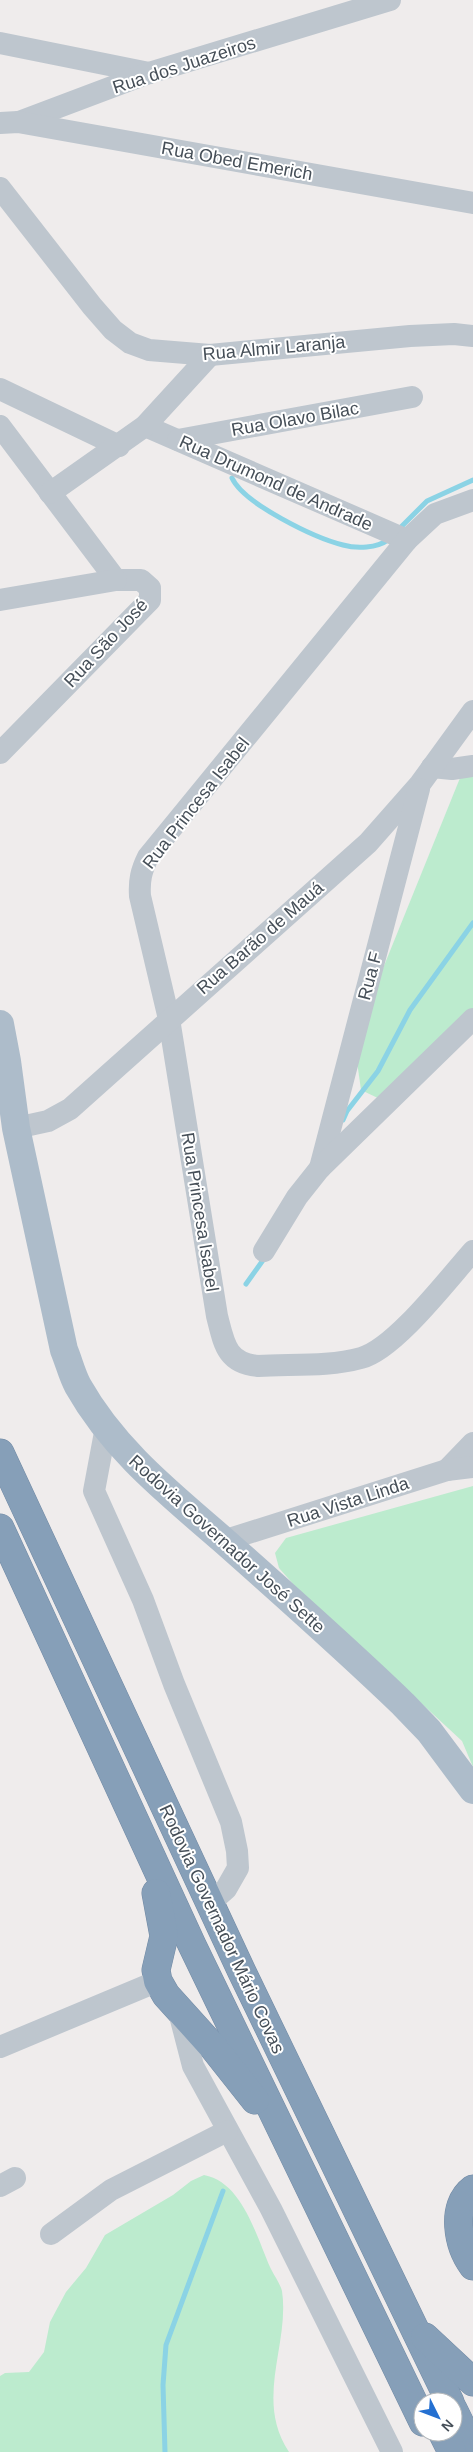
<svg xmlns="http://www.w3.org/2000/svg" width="473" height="2452" font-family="Arial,sans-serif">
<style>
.green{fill:#bcebce}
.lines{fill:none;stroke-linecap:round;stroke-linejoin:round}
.stream{stroke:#8bd3e5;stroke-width:5}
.highway-casing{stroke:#728aa4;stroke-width:29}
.minor{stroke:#bec6ce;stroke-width:22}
.major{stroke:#adbcca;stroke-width:28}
.highway{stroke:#869fb8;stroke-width:28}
.labels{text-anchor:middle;stroke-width:4;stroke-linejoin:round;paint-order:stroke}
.street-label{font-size:18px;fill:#464f58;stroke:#fff}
</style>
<rect width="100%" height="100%" fill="#efecec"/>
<g class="green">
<polygon points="473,775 473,1010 382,1100 361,1090 354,1040 460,778"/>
<polygon points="473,1486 473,1767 462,1741 295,1586 279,1568 275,1553 286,1538"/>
<path d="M 204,2175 C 242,2182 256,2235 270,2267 C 273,2274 280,2283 282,2291 C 290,2344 254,2400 289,2452 L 0,2452 L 0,2376 L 5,2373 L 29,2372 L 44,2352 L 50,2322 L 66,2292 L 86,2268 L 105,2235 L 173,2195 L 191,2181 Z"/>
</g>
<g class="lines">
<g class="stream">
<path d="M 232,478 C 244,504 315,538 343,545 C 357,549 377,548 388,540"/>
<polyline points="398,530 427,501 473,480"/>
<polyline points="343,1120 347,1111 378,1071 410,1010 473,923"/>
<polyline points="246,1284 266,1256"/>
<polyline points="165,2452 163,2385 166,2345 223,2191"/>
</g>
<defs>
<g id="highway">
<polyline points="0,1453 242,1972 450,2402"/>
<polyline points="0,1528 192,1945 423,2422"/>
<polyline points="156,1893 164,1936 156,1970 158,1981 166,1995 213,2047 255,2100"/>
<path d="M 473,2189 C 450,2206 458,2246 473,2266"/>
<polyline points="425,2337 473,2382"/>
<polyline points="453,2409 473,2450"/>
<polyline points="442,2432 452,2452"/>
</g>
</defs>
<use href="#highway" class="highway-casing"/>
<g class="minor">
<polyline points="0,43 149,73"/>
<polyline points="19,122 149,73 390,0"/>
<polyline points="0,123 18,122 473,203"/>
<polyline points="0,188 92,306 113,330 130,343 149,350 210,355 410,336 454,334 473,336"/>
<polyline points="0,389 119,446"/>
<polyline points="0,426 116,580 141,580 150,588 150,600 0,753"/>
<polyline points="145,426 407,540"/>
<polyline points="178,440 412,397"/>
<polyline points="50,493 145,426 210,355"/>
<path d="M 473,500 L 435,514 L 407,540 L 148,857 C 141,871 139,881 140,896 L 169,1019 L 217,1316 C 224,1343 226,1363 258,1366 C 291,1364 329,1367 361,1358 C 395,1349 448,1279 473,1251"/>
<polyline points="0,600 116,580"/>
<polyline points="432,767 452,769 473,766"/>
<polyline points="16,1128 48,1121 70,1109 368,843 420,784 473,711"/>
<polyline points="320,1168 419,789"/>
<polyline points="264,1251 297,1197 320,1168 473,1019"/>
<polyline points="106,1427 94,1491 143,1600 174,1684 231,1822 237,1851 238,1868 226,1889 210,1903"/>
<polyline points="447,1470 473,1443"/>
<polyline points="223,1541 447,1470 473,1467"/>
<polyline points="178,2008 193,2066 271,2209 392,2452"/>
<polyline points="0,2047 158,1981"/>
<polyline points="0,2186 15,2178"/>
<polyline points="51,2234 111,2190 227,2131"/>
</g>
<path class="major" d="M 0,1024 L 7,1061 L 16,1128 L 64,1350 C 69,1362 72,1375 78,1386 C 114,1450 169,1493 223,1540 C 284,1594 345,1648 403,1704 L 429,1731 L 473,1790"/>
<use href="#highway" class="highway"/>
</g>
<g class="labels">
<g class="street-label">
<text transform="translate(184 65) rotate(-18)" y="6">Rua dos Juazeiros</text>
<text transform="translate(237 161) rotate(10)" y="6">Rua Obed Emerich</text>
<text transform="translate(274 348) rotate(-5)" y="6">Rua Almir Laranja</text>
<text transform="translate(295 419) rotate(-10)" y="6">Rua Olavo Bilac</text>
<text transform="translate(276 483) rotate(24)" y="6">Rua Drumond de Andrade</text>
<text transform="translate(106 643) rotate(-47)" y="6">Rua São José</text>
<text transform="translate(196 803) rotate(-52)" y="6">Rua Princesa Isabel</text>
<text transform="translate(260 938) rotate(-41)" y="6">Rua Barão de Mauá</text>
<text transform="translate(370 976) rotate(-75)" y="6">Rua F</text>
<text transform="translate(200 1212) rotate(81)" y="6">Rua Princesa Isabel</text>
<text transform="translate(348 1502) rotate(-18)" y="6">Rua Vista Linda</text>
<text transform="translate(227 1544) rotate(42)" y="6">Rodovia Governador José Sette</text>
<text transform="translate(222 1929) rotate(65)" y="6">Rodovia Governador Mário Covas</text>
</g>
</g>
<g transform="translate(438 2417) rotate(132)"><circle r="24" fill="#ffffff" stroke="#b5b9bc"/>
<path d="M0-4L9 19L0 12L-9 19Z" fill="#2470d1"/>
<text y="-8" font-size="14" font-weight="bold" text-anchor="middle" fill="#464f58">N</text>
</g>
</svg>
